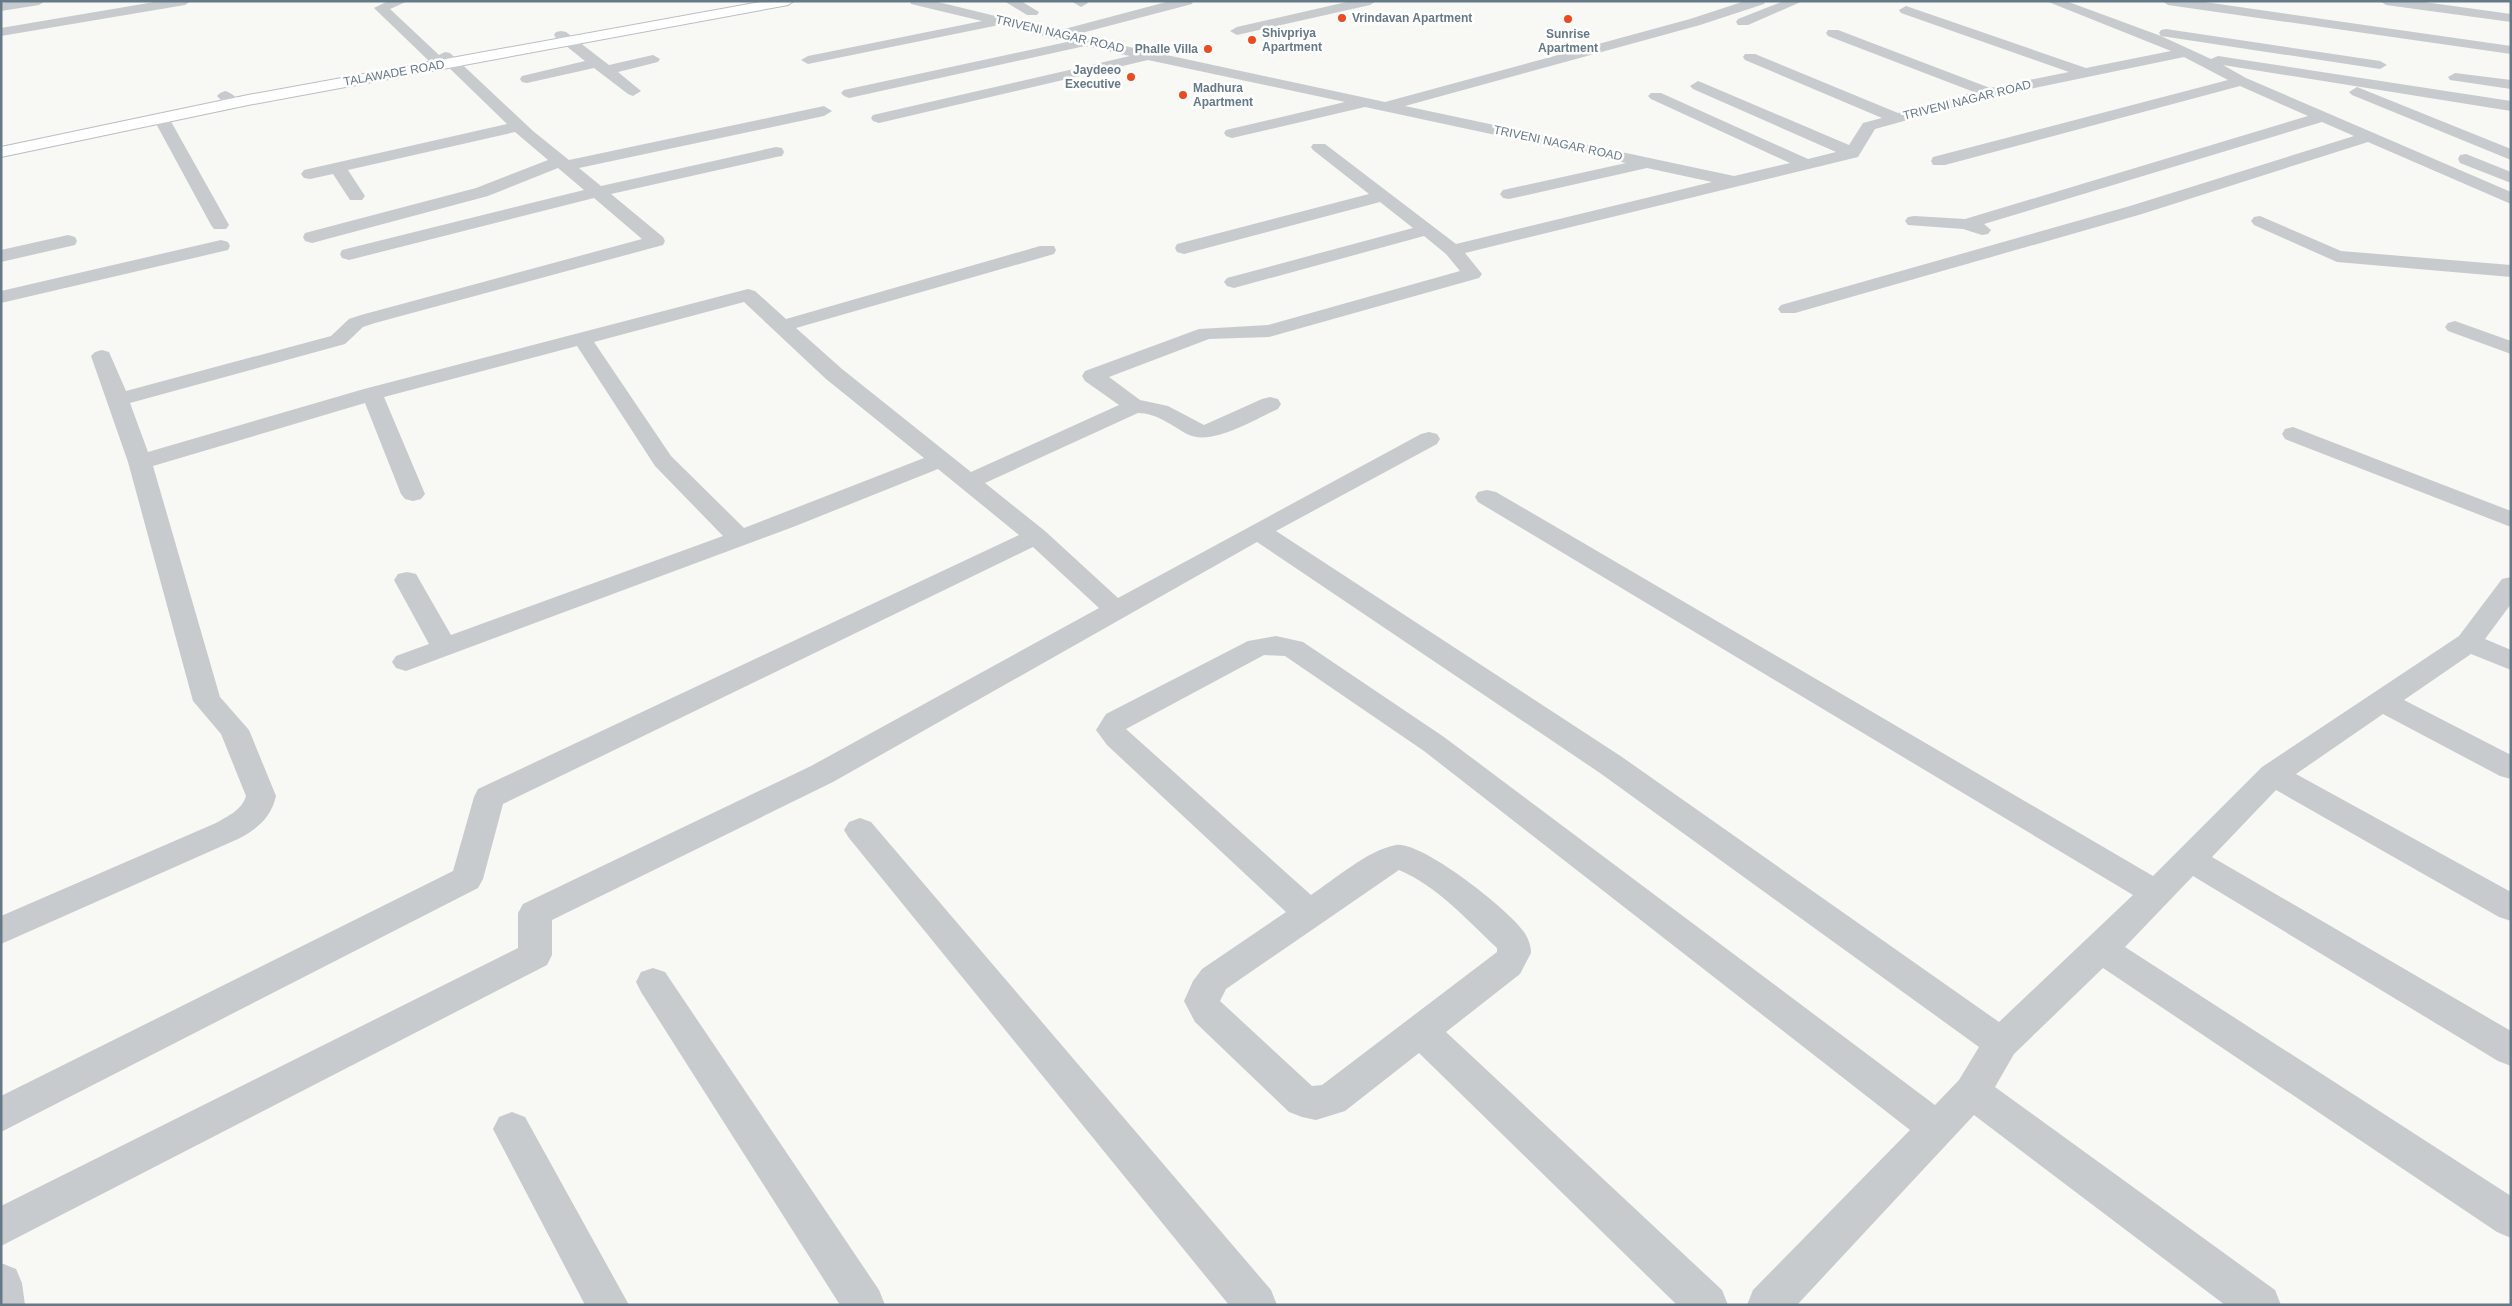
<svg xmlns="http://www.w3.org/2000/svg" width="2512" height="1306" font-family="Arial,sans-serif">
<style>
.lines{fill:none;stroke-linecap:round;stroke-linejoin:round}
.major-casing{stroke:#babec2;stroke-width:2}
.minor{fill:#c7cbce;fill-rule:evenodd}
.major{fill:#fff;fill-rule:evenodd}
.poi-dot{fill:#ee4a1e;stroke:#fff;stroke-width:2}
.labels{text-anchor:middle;stroke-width:5;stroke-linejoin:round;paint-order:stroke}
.far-poi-label{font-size:12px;font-weight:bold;fill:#657987;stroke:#fff;text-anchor:start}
.far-street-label{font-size:12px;fill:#657987;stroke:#fff}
</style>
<rect width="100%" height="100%" fill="#f8f8f4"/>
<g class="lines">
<defs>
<polygon id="major" points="765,1 794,1 788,5 248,105 1,157 1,147 248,95"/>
</defs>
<use href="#major" class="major-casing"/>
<g class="minor">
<polygon points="12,1 45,1 39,5 1,11 1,3"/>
<polygon points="160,1 191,1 185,5 1,36 1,28"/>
<path d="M 388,1 L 408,1 L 390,9 L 439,55 L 445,52 L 450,53 L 533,131 L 569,160 L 824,106 L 832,111 L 824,116 L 579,168 L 601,186 L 776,147 L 782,148 L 784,152 L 782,156 L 776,157 L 611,194 L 663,237 L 665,241 L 663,245 L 375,323 L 363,327 L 345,344 L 130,403 L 148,452 L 364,389 L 748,289 L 755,291 L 786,319 L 1040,246 L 1054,246 L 1056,250 L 1054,254 L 796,328 L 842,369 L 971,472 L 1119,405 L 1085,381 L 1082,376 L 1085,371 L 1199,329 L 1268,325 L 1460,271 L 1446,254 L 1424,236 L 1234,288 L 1227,286 L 1224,282 L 1227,278 L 1413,228 L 1380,202 L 1184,254 L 1177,252 L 1175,248 L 1177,244 L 1369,194 L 1313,150 L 1311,147 L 1313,144 L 1325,144 L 1456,244 L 1712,182 L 1647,168 L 1509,199 L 1503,198 L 1500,194 L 1503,190 L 1626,163 L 1365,107 L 1232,138 L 1226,136 L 1224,133 L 1226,130 L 1345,102 L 1148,60 L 879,123 L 873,121 L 871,118 L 873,115 L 1130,56 L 1085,46 L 849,98 L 844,96 L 841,93 L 844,90 L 1067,42 L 999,25 L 808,64 L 801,60 L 808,56 L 982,21 L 911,4 L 910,1 L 934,1 L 1057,31 L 1170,1 L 1193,1 L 1192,4 L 1074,35 L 1385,102 L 1690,19 L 1745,1 L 1765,1 L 1764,4 L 1700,25 L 1405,106 L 1734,176 L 1790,163 L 1651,99 L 1648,96 L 1651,93 L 1661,93 L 1808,159 L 1836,152 L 1693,89 L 1690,86 L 1698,81 L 1703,83 L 1849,145 L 1863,123 L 1882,118 L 1745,60 L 1743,57 L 1745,54 L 1755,54 L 1898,113 L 1974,92 L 1828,36 L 1826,33 L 1828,30 L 1838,30 L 1990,88 L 2069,72 L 1901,13 L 1899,10 L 1906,6 L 2086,68 L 2171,51 L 2046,1 L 2066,1 L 2161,36 L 2159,33 L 2161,30 L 2166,29 L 2380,61 L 2387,65 L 2380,69 L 2161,36 L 2211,59 L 2218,56 L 2511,101 L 2511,111 L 2223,65 L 2246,78 L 2511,192 L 2511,204 L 2368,142 L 2142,214 L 1795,313 L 1781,313 L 1778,309 L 1781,305 L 2130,206 L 2354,136 L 2322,122 L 1984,224 L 1991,230 L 1988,234 L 1982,235 L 1963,229 L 1908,225 L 1905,221 L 1908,217 L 1914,216 L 1965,219 L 2308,116 L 2240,86 L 1945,165 L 1933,165 L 1931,161 L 1933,157 L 2228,80 L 2184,57 L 1991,97 L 1875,129 L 1858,157 L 1465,253 L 1482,274 L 1479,278 L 1269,337 L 1209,339 L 1109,377 L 1140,400 L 1168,406 L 1204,425 L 1262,399 L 1270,397 L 1278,399 L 1281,404 L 1278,409 C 1255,419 1211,447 1187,434 C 1172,426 1157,413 1138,413 L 985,483 L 1045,531 L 1118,598 L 1421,434 L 1429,432 L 1437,434 L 1440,439 L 1437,444 L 1276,531 L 1622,757 L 1999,1022 L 2133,895 L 1478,502 L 1475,497 L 1478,492 L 1487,490 L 1496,492 L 2153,876 L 2262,767 L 2459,636 L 2502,579 L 2511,577 L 2511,604 L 2485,639 L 2511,650 L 2511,670 L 2471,654 L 2404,700 L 2511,755 L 2511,779 L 2500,776 L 2383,714 L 2296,774 L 2511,892 L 2511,921 L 2499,917 L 2276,790 L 2212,857 L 2511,1031 L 2511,1066 L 2498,1061 L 2193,876 L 2125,947 L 2511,1196 L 2511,1238 L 2497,1232 L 2103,968 L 2014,1054 L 1995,1087 L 2275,1290 L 2281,1305 L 2225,1305 L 1974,1115 L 1797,1305 L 1747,1305 L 1753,1290 L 1910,1130 L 1424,751 L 1285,656 L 1264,655 L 1126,729 L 1311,895 C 1335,879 1368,850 1396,845 C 1422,841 1509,910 1524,932 C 1528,938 1531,945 1531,953 L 1520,974 L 1446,1032 L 1722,1290 L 1728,1305 L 1677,1305 L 1419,1053 L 1345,1111 L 1316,1120 L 1302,1117 L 1289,1112 L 1195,1022 L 1184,1001 L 1193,981 L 1202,969 L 1286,912 L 1107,745 L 1096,730 L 1106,714 L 1248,641 L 1276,636 L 1303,642 L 1444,737 L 1935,1105 L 1959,1080 L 1979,1047 L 1600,773 L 1257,542 L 833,782 L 552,920 L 552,955 L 547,965 L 1,1246 L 1,1206 L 518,948 L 518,913 L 523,904 L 811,766 L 1099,608 L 1033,547 L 503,804 L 483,879 L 478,888 L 1,1132 L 1,1096 L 453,871 L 474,797 L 478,789 L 1019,535 L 938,469 L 793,527 L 406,671 L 396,668 L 392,662 L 396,656 L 429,644 L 394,580 L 398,574 L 407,572 L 416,574 L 451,635 L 723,536 L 655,466 L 577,346 L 384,397 L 425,494 L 421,499 L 413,501 L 405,499 L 401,494 L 365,403 L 153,466 L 220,697 L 249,730 L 276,796 C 271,818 257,829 238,839 L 1,944 L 1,916 L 216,823 C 228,816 242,810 246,796 L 221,734 L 193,701 L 128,462 L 91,356 L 95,352 L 102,350 L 109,352 L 126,391 L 331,336 L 349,319 L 361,315 L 642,239 L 594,198 L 349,260 L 342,258 L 340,254 L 342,250 L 584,190 L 558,168 L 488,196 L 312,243 L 305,241 L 303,237 L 305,233 L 476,188 L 548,160 L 515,132 L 348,170 L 365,196 L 362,200 L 350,200 L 333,174 L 310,179 L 304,178 L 301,174 L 304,170 L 507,124 L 440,59 L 434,62 L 429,61 L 374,8 ZM 744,302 L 826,379 L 924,458 L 744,528 L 671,456 L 594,342 ZM 1399,870 C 1437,886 1467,920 1497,948 L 1497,952 L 1322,1085 L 1312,1086 L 1220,1001 L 1226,989 Z"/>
<polygon points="1004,1 1021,1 1039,12 1037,15 1027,15"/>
<polygon points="1071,1 1086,1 1088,3 1081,7"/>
<polygon points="1351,1 1376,1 1370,5 1237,35 1230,31 1237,27"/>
<polygon points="1784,1 1803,1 1748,25 1738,25 1736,22 1738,19"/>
<polygon points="2162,1 2198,1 2511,46 2511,54 2168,5"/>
<polygon points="2380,1 2417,1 2511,14 2511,22 2386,5"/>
<polygon points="561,31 566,32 609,65 653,55 660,59 658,62 618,72 641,91 633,96 628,94 594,68 527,83 522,82 520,79 522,76 585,61 556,38 554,35 556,32"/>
<polygon points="2455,73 2511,80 2511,89 2450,80 2448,77"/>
<polygon points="2357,87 2511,149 2511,160 2352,95 2349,92"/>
<path d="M 225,91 C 232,93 236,97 240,103 L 237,106 L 227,106 L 217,96 L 220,93 Z"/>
<polygon points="161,113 169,118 229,225 226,229 214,229 211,225 153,118"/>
<polygon points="2466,154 2511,172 2511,183 2460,163 2458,159 2460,155"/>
<polygon points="2260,216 2341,251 2511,265 2511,277 2337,262 2254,225 2251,221 2254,217"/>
<polygon points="68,235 75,237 77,241 75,245 1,262 1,250"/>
<polygon points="221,240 228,242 230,246 228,250 1,303 1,291"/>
<polygon points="2455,321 2511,341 2511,354 2448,331 2445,327 2448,323"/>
<polygon points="2293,427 2511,511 2511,527 2285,439 2282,434 2285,429"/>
<polygon points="860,818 871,822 1271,1290 1277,1305 1229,1305 849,838 844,830 849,822"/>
<polygon points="653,968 665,972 879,1290 885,1305 840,1305 641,992 636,982 641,972"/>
<polygon points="512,1112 525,1117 629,1305 585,1305 493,1129 499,1117"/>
<polygon points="1,1263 16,1269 22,1283 25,1305 1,1305"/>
</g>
<use href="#major" class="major"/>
</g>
<g class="poi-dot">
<circle cx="1342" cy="18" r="5"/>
<circle cx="1568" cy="19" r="5"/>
<circle cx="1252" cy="40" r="5"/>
<circle cx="1208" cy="49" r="5"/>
<circle cx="1131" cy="77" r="5"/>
<circle cx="1183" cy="95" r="5"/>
</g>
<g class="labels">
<g class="far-poi-label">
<text x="1352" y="22">Vrindavan Apartment</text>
<text x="1262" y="37">Shivpriya<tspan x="1262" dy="14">Apartment</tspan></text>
<text x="1568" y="38" text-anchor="middle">Sunrise<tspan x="1568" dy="14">Apartment</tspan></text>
<text x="1198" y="53" text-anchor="end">Phalle Villa</text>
<text x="1121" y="74" text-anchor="end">Jaydeeo<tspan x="1121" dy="14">Executive</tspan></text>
<text x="1193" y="92">Madhura<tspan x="1193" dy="14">Apartment</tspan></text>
</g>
<g class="far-street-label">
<text transform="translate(1060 34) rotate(13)" y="4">TRIVENI NAGAR ROAD</text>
<text transform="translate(394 73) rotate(-10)" y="4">TALAWADE ROAD</text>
<text transform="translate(1967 100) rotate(-14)" y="4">TRIVENI NAGAR ROAD</text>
<text transform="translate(1558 143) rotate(12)" y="4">TRIVENI NAGAR ROAD</text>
</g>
</g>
<rect width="2512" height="1306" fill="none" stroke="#657987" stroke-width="5"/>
</svg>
